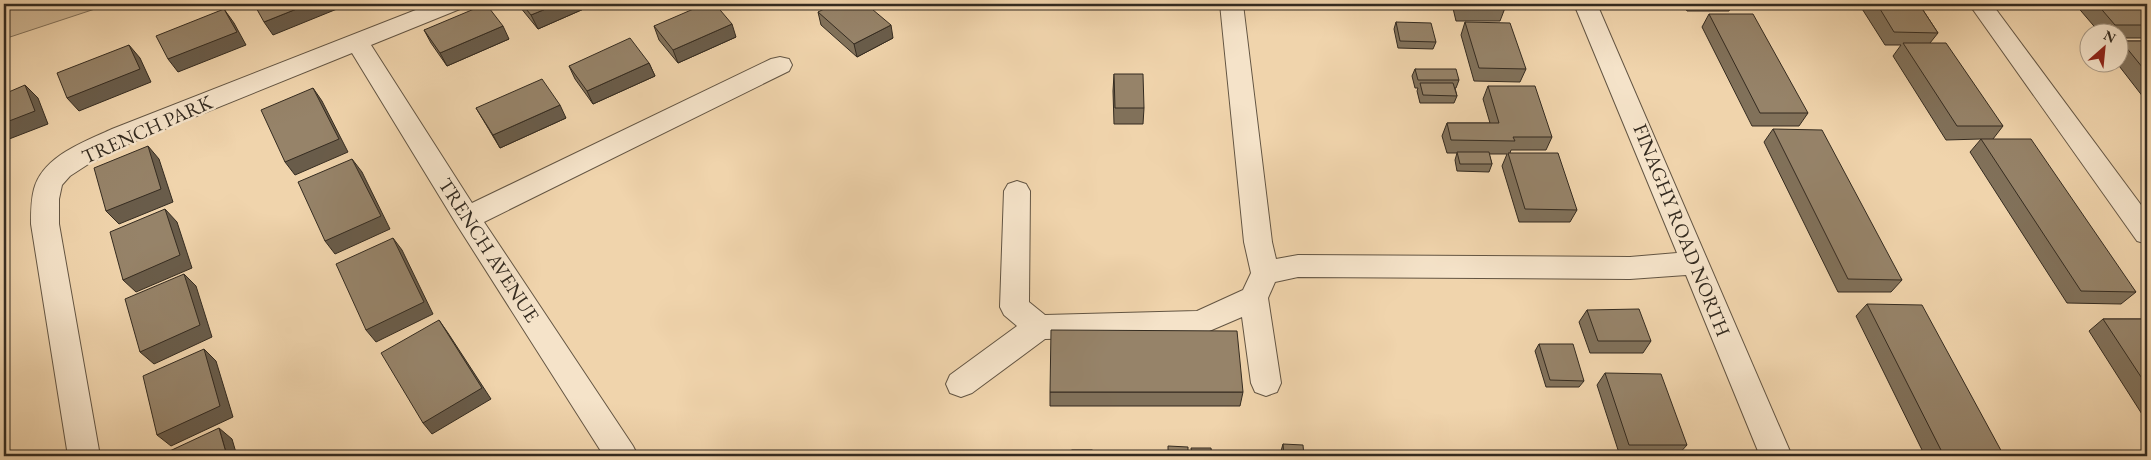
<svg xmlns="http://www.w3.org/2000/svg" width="2151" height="460" font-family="'EB Garamond',serif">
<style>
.green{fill:#d0b794;stroke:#82715a}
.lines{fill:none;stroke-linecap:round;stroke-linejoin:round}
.minor-casing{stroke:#635543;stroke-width:2}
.minor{fill:#f5e3c9;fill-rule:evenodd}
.wall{fill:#81715a;stroke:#342b20}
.shaded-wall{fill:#695c4a;stroke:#342b20}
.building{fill:#968369;stroke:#342b20}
.labels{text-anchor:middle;stroke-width:5;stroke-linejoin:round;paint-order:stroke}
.street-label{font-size:20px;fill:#342b20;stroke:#f5e3c9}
</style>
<rect width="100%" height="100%" fill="#f0d4ac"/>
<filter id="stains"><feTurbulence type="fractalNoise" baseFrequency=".004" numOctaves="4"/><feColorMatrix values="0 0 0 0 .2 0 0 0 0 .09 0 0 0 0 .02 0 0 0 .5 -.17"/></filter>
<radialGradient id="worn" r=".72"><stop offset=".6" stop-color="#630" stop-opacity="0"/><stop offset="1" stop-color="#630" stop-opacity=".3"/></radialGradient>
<polygon class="green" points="4,4 110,4 4,39"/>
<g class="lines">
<defs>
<g id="minor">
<path d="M 431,4 L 464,4 L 460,9 L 371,45 L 472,203 L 771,59 L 780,57 L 789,59 L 792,65 L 789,71 L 484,222 L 633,446 L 638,456 L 604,456 L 457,225 L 352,53 L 130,143 L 90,163 L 70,176 L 62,185 L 59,199 L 59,224 L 100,456 L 68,456 L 31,224 C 31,212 31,200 34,189 C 43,156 84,142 112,129 Z"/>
<polygon points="1220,4 1243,4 1272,242 1276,259 1298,255 1630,257 1677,253 1574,4 1597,4 1792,456 1760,456 1686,275 1630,279 1298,277 1275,282 1268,298 1281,383 1277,392 1266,396 1255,392 1251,383 1242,317 1200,335 1045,339 972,393 961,397 950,393 946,384 950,375 1017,326 1004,315 1000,307 1004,191 1008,184 1017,181 1026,184 1030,191 1029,302 1045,315 1197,311 1243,290 1251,273 1244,242"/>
<polygon points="1969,4 1992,4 2147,213 2147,244 2137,241"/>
</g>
</defs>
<use href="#minor" class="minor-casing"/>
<use href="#minor" class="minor"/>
</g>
<g class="wall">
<polygon points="519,4 595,4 538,29 520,7"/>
<polygon points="1452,4 1504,4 1505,8 1500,21 1456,21"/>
<polygon points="1683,4 1733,4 1729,11 1687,11"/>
<polygon points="1859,4 1919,4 1938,33 1930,43 2003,126 1993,139 2136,292 2121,304 2067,303 1970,152 1981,139 1946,140 1893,56 1901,45 1885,45"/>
<polygon points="2075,4 2139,4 2147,13 2147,36 2145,38 2118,38 2118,32 2099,32"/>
<polygon points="818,12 893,38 857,57 821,25"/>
<polygon points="1709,14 1808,113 1799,126 1752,126 1702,27"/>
<polygon points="1396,22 1436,42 1433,49 1398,48 1394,29"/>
<polygon points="1465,22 1526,69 1520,82 1474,81 1461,35"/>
<polygon points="654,26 736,37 678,63 659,40"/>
<polygon points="424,30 509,39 447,66 431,43"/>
<polygon points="2121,41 2147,41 2147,102 2116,62 2118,62 2118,44"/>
<polygon points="649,63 655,76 593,104 575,79 569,66"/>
<polygon points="1415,69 1459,80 1456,88 1455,88 1457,96 1454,103 1420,103 1417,91 1418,88 1415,88 1412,76"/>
<polygon points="1114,74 1144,108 1143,124 1114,124 1113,91"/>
<polygon points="1488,86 1552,137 1546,150 1511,150 1510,153 1577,210 1570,222 1519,222 1502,166 1507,154 1489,154 1492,164 1489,172 1457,171 1455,160 1457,153 1447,153 1442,136 1447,123 1490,123 1483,99"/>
<polygon points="476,108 566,118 500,148"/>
<polygon points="1773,129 1902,280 1891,292 1838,292 1764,142"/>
<polygon points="1867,304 2004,456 1925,456 1856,316"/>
<polygon points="1587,310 1651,341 1643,353 1590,353 1579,322"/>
<polygon points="2103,319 2147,319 2147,422 2089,331"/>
<polygon points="1539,344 1584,381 1579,387 1546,387 1535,351"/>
<polygon points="1605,373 1687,445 1677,456 1620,456 1597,385"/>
<polygon points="1050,392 1243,392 1240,406 1050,406"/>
<polygon points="1283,444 1304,456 1281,456 1281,451"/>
</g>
<g class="shaded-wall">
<polygon points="309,4 334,4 337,9 273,35 264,22"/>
<polygon points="558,4 595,4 538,29 531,15"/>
<polygon points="224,9 234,23 246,45 178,72 168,59"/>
<polygon points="732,24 736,37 678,63 673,50"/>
<polygon points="891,25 893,38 857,57 854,44"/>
<polygon points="503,26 509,39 447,66 440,53"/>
<polygon points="129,45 140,58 151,82 79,111 67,98"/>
<polygon points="649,63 655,76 593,104 587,91"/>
<polygon points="25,85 38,98 48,124 4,141 4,123"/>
<polygon points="313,88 322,101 348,152 295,175 285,162"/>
<polygon points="560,105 566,118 500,148 493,135"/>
<polygon points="148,146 159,159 173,202 119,224 106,211"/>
<polygon points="352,159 362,172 390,229 335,254 325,241"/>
<polygon points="165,209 177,222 192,268 136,292 123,280"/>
<polygon points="393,238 402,250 433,314 376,342 366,330"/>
<polygon points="184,274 196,286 212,337 154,364 140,352"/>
<polygon points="439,320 448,333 491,399 432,434 423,423"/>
<polygon points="204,349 216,361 233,417 171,446 157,435"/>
<polygon points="219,428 232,439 237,456 227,456"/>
</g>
<g class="building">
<polygon points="254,4 309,4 264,22"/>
<polygon points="486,4 503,26 440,53 424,30"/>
<polygon points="522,4 558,4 531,15"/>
<polygon points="705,4 715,4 732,24 673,50 654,26"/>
<polygon points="834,4 866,4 891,25 854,44 818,12"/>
<polygon points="1460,4 1504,4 1505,8 1461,7"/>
<polygon points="1877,4 1919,4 1938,33 1894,32"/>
<polygon points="2097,4 2139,4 2147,13 2147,25 2115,25"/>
<polygon points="224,9 237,32 168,59 156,36"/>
<polygon points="1709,14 1753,14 1808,113 1760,113"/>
<polygon points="1396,22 1431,23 1436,42 1400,41"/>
<polygon points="1465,22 1510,23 1526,69 1479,68"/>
<polygon points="630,38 649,63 587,91 569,66"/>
<polygon points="2121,41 2147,41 2147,73"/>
<polygon points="1903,43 1946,43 2003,126 1957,126"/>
<polygon points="129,45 140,69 67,98 57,73"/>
<polygon points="1415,69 1456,69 1459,80 1418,80"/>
<polygon points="1114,74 1143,74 1144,108 1115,108"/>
<polygon points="542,79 560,105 493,135 476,108"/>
<polygon points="1420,83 1453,83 1457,96 1423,95"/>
<polygon points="25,85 35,111 4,123 4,94"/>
<polygon points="1488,86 1535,86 1552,137 1513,137 1515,141 1451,140 1447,123 1499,123"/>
<polygon points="313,88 339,139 285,162 261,110"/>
<polygon points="1773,129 1822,130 1902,280 1848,279"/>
<polygon points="1981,139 2031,139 2136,292 2081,291"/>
<polygon points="148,146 161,189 106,211 94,168"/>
<polygon points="1457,152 1489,152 1492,164 1460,164"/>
<polygon points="1508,153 1558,153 1577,210 1525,209"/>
<polygon points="352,159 381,216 325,241 298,182"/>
<polygon points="165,209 180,255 123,280 110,232"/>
<polygon points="393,238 424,302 366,330 336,264"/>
<polygon points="184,274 200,325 140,352 125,299"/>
<polygon points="1867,304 1922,305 2004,456 1944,456"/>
<polygon points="1639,309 1651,341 1598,341 1587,310"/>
<polygon points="2103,319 2147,319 2147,386"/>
<polygon points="439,320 482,388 423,423 381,353"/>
<polygon points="1051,330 1237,331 1243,392 1050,392"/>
<polygon points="1539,344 1573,344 1584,381 1550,380"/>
<polygon points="204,349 220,406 157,435 143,376"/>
<polygon points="1605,373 1661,374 1687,445 1629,445"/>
<polygon points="219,428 227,456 159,456"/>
<polygon points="1283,444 1303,445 1304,456 1284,456"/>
<polygon points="1168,446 1188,447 1188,456 1168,456"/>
<polygon points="1191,448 1211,448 1212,456 1192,456"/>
<rect x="1072" y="450" width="20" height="6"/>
</g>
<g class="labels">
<g class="street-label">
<text transform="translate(147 129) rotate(-24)" y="7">TRENCH PARK</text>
<text transform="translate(1682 230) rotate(68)" y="7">FINAGHY ROAD NORTH</text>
<text transform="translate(489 250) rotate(57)" y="7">TRENCH AVENUE</text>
</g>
</g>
<rect width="2151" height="460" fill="none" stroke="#f0d4ac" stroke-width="20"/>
<rect x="5" y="5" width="2141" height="450" fill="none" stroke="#342b20" stroke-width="2.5"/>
<rect x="10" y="10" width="2131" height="440" fill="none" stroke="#342b20"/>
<g transform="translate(2104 48) rotate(27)"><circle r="24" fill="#f5e3c9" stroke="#a89985"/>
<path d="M0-4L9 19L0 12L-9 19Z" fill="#8f2418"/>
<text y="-8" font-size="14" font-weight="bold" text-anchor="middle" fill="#342b20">N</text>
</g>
<rect width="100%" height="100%" filter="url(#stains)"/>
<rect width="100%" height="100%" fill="url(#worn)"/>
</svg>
